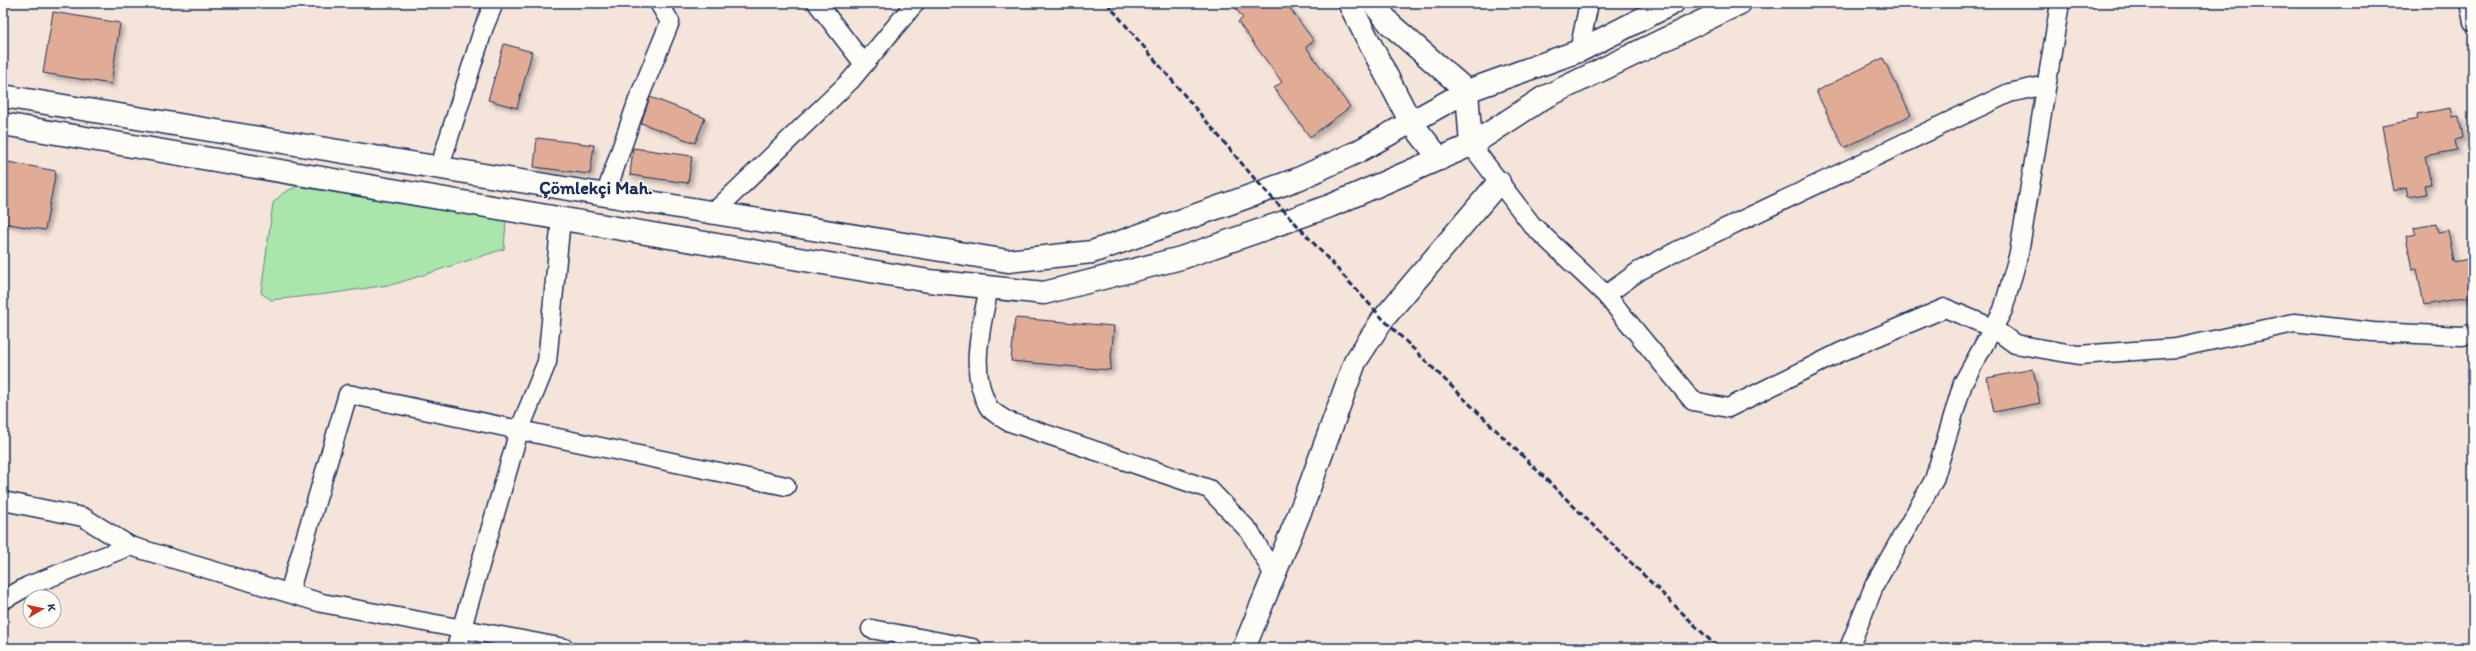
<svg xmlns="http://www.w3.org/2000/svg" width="2476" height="651" font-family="Itim,sans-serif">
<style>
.green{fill:#aae5ab;stroke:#628a84}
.building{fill:#e1ac96;stroke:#1b2f5e;filter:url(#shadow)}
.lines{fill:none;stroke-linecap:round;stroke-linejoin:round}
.street-casing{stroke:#1b2f5e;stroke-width:21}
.secondary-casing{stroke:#1b2f5e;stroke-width:25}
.street{stroke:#fdfcf7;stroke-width:18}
.secondary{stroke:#fdfcf7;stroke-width:22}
.rail{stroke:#1b2f5e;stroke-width:3;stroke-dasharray:6 3;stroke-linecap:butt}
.labels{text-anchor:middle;stroke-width:3;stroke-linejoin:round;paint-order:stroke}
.district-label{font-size:18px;font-weight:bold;fill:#1b2f5e;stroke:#fdfcf7}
</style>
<defs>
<filter id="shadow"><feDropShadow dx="3.5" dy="3.5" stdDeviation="2" flood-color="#0004"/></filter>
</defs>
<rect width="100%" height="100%" fill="#f5e4da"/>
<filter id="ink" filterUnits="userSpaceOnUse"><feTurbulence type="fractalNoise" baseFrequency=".025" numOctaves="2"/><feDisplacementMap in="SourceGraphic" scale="8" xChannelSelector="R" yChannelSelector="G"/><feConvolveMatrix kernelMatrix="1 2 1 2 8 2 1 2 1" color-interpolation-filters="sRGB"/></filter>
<g filter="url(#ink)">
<polygon class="green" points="298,186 506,221 504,249 395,284 327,294 271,300 261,293 273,203 283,193"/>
<g class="building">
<polygon points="1232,3 1286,3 1314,41 1306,47 1350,107 1310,137 1274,88 1282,82 1238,22 1243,18"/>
<polygon points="53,12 120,23 111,84 43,73"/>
<polygon points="504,44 532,52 517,108 488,100"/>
<polygon points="1883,58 1911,115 1844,148 1816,91"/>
<polygon points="650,97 705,118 695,143 641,123"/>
<polygon points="2451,108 2453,117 2459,116 2463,138 2455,140 2457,150 2425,156 2431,184 2424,185 2426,194 2408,197 2406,188 2394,191 2382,126 2418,119 2417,114"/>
<polygon points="537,138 594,145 590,174 534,167"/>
<polygon points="633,148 692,156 688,183 630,175"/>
<polygon points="3,161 56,171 45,230 3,223"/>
<polygon points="2436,224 2438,232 2448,230 2454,262 2473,258 2473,296 2424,305 2417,269 2412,270 2406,236 2415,234 2414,228"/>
<polygon points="1015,318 1114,326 1110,370 1011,361"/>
<polygon points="2033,369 2040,403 1994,412 1987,378"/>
</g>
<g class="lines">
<defs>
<g id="street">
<polyline points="817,3 864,64"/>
<polyline points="2469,3 2473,22"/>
<polyline points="1579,51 1589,3"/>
<polyline points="1471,145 1532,225 1606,295 1693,401 1728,408 1841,352 1945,308 1993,328 2015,344 2079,355 2176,348 2294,323 2373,332 2463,336 2473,333"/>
<polyline points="439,169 484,27 494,3"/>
<polyline points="605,196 638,100 670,22 659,3"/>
<polyline points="712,214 851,80 915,3"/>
<path d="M 989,287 C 982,325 968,370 988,406 C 991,412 1001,417 1007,421 L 1209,489 L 1250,532 L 1274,575"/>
<polyline points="1606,295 1639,271 1677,251 2009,93 2046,85"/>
<polyline points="3,501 83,517 130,546 322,603 565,648"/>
<polyline points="289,593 348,394 786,486"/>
<polyline points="3,600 28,586 130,546"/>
<polyline points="871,629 973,648"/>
<polyline points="456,648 519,431 547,362 561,219"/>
<polyline points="1849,648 1875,584 1934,480 1963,383 2003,310 2019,253 2060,3"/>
</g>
<g id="secondary">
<polyline points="1349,3 1410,121 1440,159"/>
<polyline points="1373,3 1390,24 1467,91 1471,145"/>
<polyline points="3,96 1008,261 1092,252 1298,179 1357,152 1467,91 1579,51 1673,3"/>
<polyline points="3,124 929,281 1044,293 1181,258 1330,206 1471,145 1543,98 1740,3"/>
<polyline points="1244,648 1304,502 1355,362 1383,319 1499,182"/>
</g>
</defs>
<use href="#street" class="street-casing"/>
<use href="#secondary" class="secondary-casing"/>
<use href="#street" class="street"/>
<use href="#secondary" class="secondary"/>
<polyline class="rail" points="1107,3 1254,178 1383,319 1718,648"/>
</g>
</g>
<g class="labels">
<g class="district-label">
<text x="596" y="194">Çömlekçi Mah.</text>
</g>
</g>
<rect width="2476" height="651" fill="none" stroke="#fdfcf7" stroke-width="16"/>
<rect x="8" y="8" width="2460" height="635" fill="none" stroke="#1b2f5e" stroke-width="1.5" filter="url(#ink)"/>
<g transform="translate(42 609) rotate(81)"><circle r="19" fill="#fdfcf7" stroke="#a3aaba"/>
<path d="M0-3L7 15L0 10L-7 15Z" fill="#c8321e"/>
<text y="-6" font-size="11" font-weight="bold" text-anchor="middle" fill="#1b2f5e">K</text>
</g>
</svg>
